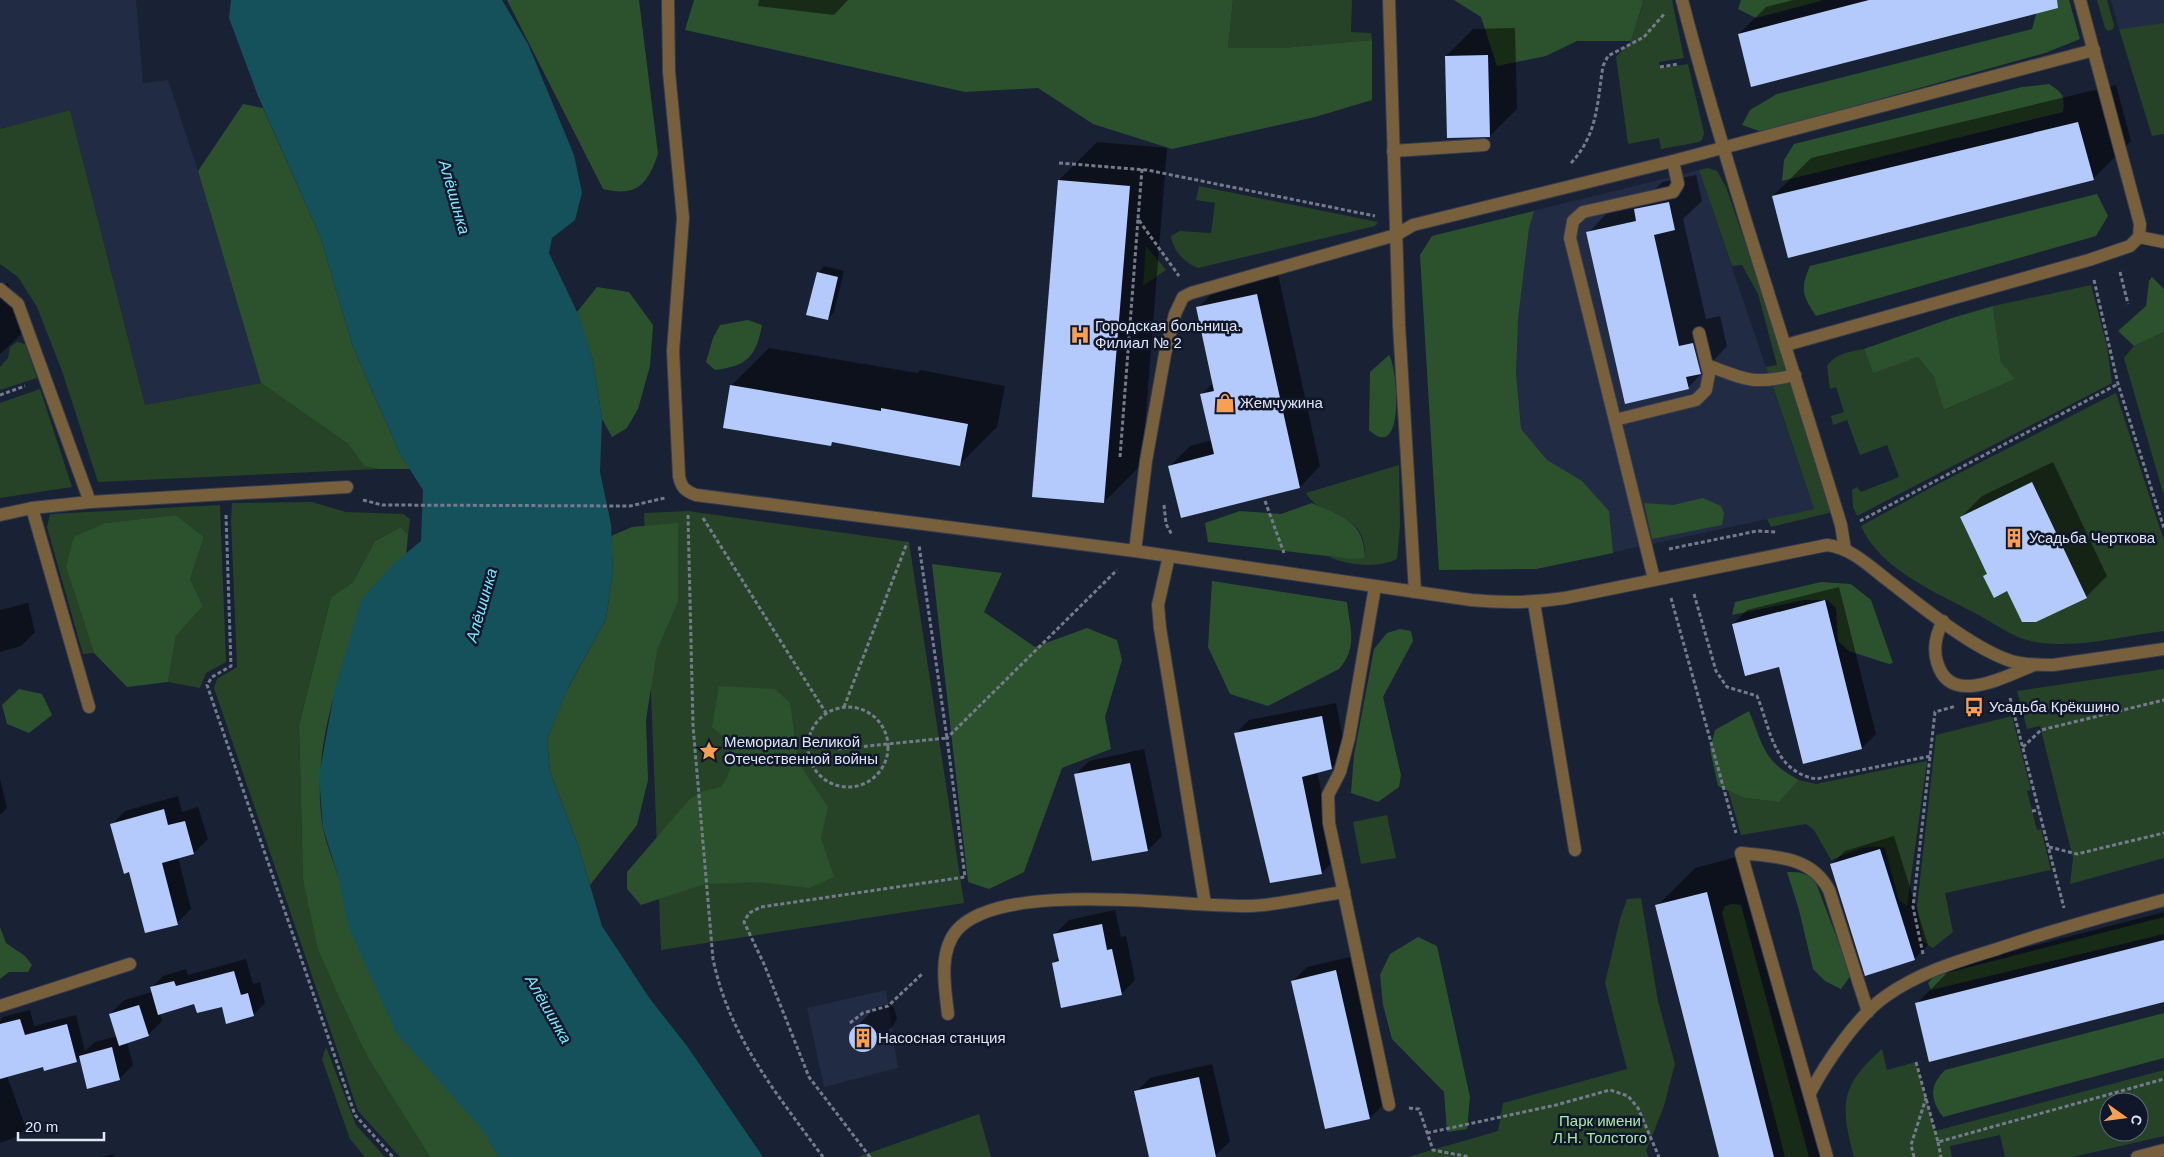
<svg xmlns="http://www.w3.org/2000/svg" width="2164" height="1157" font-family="Arial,sans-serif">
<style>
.built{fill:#212b44}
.green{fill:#274327;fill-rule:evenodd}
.forest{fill:#2b522c}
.water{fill:#15515b}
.shadow{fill:#0007}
.building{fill:#b4cafd}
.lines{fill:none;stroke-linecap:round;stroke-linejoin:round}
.service-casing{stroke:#353d4f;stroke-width:14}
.minor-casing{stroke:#353d4f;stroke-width:14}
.path{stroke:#747b8c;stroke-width:3;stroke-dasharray:4 2.5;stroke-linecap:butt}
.service{stroke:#79603c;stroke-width:12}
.minor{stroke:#79603c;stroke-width:12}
.labels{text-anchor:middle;stroke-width:5;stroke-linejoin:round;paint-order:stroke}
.poi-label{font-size:15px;fill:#e0e6f4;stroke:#10172a;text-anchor:start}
.park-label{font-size:15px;fill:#adebac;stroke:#10172a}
.water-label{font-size:16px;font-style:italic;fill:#7aebfe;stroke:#10172a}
</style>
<rect width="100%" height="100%" fill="#192134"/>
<g class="built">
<polygon points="0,0 136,0 143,83 168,80 198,171 261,383 145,405 70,110 0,129"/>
<polygon points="2111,0 2164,0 2164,23 2119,29"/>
<polygon points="1699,170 1814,509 1536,569 1439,570 1420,255 1432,236"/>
<polygon points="886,990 898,1068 824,1087 807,1008"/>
</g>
<g class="green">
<polygon points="1233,0 1352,0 1351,32 1371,33 1372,40 1281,48 1228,48"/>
<polygon points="1642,0 1672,0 1684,58 1659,62 1660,68 1688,64 1704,133 1702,140 1699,142 1661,149 1659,138 1628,144 1616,57 1631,41 1643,4"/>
<polygon points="2097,0 2107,0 2114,25 2113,29 2108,31 2105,28"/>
<polygon points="2164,23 2164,134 2152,136 2119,29"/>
<polygon points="70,110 145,405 261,383 348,444 364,466 378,469 98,482 62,371 37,307 18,277 0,264 0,129"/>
<polygon points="1708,168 1717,171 1726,187 1790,372 1769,376 1766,367 1777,365 1758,294 1742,265 1732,266 1699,170"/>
<path d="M 1199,186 L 1378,222 L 1375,226 L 1198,268 C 1185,263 1173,251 1171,236 L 1180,231 L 1211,233 L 1215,203 L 1196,200 Z"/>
<polygon points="1146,246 1166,270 1143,286"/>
<path d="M 2091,285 L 2107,346 L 2112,383 L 1857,516 L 1853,507 L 1852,490 L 1857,487 L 1861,492 L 1899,477 L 1887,445 L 1860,455 L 1847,420 L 1833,425 L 1831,416 L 1844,412 L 1836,387 L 1830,389 L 1827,366 C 1836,353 1850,352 1864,349 L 1873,372 L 1918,357 L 1934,377 L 1945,410 L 2014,379 L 2001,362 L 1993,306 Z"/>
<polygon points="2164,332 2164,496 2124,358 2134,346"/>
<polygon points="17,342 25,344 37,378 0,390 0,367 8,358 10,347"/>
<polygon points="1792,379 1833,512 1771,527 1767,519 1814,509 1772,384"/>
<polygon points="40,389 72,487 0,498 0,403"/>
<path d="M 2116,393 L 2164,541 L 2164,631 C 2123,636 2077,649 2035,642 C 2015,639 1995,624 1977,614 C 1939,594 1879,569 1861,526 L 1930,488 ZM 2022,487 L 2022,622 L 2007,591 L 1994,597 L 1994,571 L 1981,562 L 1960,517 Z"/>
<path d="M 1399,465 L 1400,525 L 1397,559 C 1377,569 1348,565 1329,557 L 1365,558 C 1367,508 1323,522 1306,493 Z"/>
<polygon points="312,502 346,512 403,514 410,519 408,535 401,527 375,541 353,582 331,597 299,725 303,879 343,1006 368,1058 430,1157 400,1157 358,1111 214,688 217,679 237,667 231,520 232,503"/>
<polygon points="220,505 226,662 206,673 200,688 168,682 176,636 203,606 190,579 204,537 176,515 105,523 66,567 94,653 83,654 47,527 50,514"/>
<polygon points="688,511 909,542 964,903 661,950 644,513"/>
<polygon points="2164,669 2164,858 2070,884 2073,858 2040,726 2027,729 2017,691"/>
<polygon points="2012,716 2031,790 2027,791 2037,830 2041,829 2051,870 1945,893 1953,932 1933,948 1923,942 1917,907 1936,735"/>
<path d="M 1927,761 L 1907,906 L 1899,900 L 1885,848 C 1865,843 1849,853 1831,860 L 1814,830 L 1806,824 L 1741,835 L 1728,790 L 1745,798 L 1779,802 L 1799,780 L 1816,784 Z"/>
<polygon points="1387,815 1396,858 1361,864 1353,822"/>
<polygon points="1641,898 1658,1001 1675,1064 1664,1106 1646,1151 1649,1157 1408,1157 1498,1131 1503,1103 1627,1069 1605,983 1620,919 1627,899"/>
<polygon points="326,1047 356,1125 385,1157 365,1157 350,1139 322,1059"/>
<path d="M 1882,1049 L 1887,1070 L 1916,1062 L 1935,1131 L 2164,1070 L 2164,1136 L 2073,1157 L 2005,1157 L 2000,1135 L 1950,1146 L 1952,1157 L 1854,1157 C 1840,1105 1840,1086 1882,1049 ZM 2109,1102 L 2139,1102 L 2139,1132 L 2109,1132 Z"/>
<polygon points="979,1114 991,1157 858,1157"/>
</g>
<g class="forest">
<path d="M 507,0 L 639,0 L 658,154 C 647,185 637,197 603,189 Z"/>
<polygon points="694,0 1233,0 1228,48 1281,48 1372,40 1372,100 1315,117 1172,149 1093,124 1038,88 965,92 685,30"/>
<polygon points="1454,0 1642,0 1643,3 1631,41 1577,41 1546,56 1497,66 1481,17"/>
<polygon points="1741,0 1824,0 1756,18 1738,9"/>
<polygon points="2040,0 2069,0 2080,39 2045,53 1762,132 1742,125 1750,110 1777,94 2032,29"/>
<path d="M 2049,84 C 2063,93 2065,96 2063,112 L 1782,181 L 1784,160 L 1794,144 L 2022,87 Z"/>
<polygon points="243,104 263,108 320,236 353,347 400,454 410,469 378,469 364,466 348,444 261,383 198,171"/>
<path d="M 2097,194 L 2108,216 L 2096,236 L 1816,316 C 1802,296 1800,288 1810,266 Z"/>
<polygon points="1534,211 1529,228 1518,319 1516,374 1521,429 1547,460 1582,481 1609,511 1613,553 1536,569 1439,570 1420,255 1432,236"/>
<polygon points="2152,277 2164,289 2164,332 2134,346 2118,331 2146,306 2149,281"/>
<polygon points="597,287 629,292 653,325 650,366 638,409 627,428 612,437 602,419 593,361 577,312"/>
<polygon points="1993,306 2001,362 2015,379 1944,410 1934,377 1918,357 1873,373 1864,349 1952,318"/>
<path d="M 748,320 L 762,325 C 756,357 747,366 715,370 L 706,362 L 713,338 L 720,325 Z"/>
<path d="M 1389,355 C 1398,369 1405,464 1369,430 L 1370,372 Z"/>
<polygon points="1703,498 1721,506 1724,513 1722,525 1652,539 1644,503 1673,505"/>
<path d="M 1312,503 C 1342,517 1364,520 1365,558 L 1352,559 L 1208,542 L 1205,523 L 1240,511 L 1281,514 Z"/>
<polygon points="176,515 204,537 190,579 203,606 176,636 168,682 127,687 94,653 66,567 74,537 105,523"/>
<polygon points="678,523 678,601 657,650 646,720 648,780 637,825 590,885 578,845 550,772 547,739 566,692 606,619 613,571 611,536 632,527"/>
<path d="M 401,527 L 408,535 L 406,556 C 392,565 383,579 370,590 C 343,665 309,747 323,828 C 326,844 333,860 338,876 L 499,1157 L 430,1157 L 368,1058 L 343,1006 L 318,949 L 303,879 L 299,725 L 331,597 L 353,582 L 375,541 Z"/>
<polygon points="932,564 1002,573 984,612 1035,647 1087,628 1117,640 1122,660 1105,717 1111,749 1062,768 1024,872 989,889 968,882"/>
<path d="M 1212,581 L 1347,602 C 1350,629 1358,647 1339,669 L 1268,706 L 1230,694 L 1208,647 Z"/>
<polygon points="1821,582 1851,584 1871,600 1893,663 1889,664 1849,651 1838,641 1836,608 1827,600 1804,600 1732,615 1735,602"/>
<polygon points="1400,629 1411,631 1413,641 1383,697 1401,775 1399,787 1378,802 1351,793 1354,755 1374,649 1387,633"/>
<path d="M 719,686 L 775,689 L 790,703 L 798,762 L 828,807 L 821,838 L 834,877 L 809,888 L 758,882 L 705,884 L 641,905 L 627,889 L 627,872 L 689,800 L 700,792 L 721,787 C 731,773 733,761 732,744 L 712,727 Z"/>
<polygon points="19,689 42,694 52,715 29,733 7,724 2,705"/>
<path d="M 1749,711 C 1764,747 1763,761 1799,780 L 1779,802 L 1745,798 L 1718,786 L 1710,749 L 1715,730 Z"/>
<path d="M 1787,872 C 1799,872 1808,872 1816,883 L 1851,975 L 1841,989 L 1825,981 L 1813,969 L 1799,910 Z"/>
<polygon points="1732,904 1741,905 1809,1157 1785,1157 1722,913 1725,906"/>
<polygon points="2164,917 2164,934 1931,990 1928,983 1935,976"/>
<polygon points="0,927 6,943 25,956 32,965 28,972 9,972 0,979"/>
<polygon points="1418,937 1437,946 1470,1097 1467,1129 1447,1132 1444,1092 1392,1039 1383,1005 1380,975 1390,954"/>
<path d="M 2164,1013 L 2164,1058 L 1943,1117 C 1930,1099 1929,1086 1945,1070 Z"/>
</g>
<polygon class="water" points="231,0 502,0 528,44 574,155 582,193 575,220 552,238 549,253 580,318 593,361 602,419 600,472 611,524 613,571 606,619 569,686 547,739 550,772 578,845 602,926 650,999 687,1046 763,1157 499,1157 481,1128 396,1033 348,926 338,876 323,828 319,776 335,688 361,600 393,564 421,541 423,490 400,454 353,347 320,236 258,96 229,18"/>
<g class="shadow">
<polygon points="759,0 848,0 834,15 758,6"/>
<polygon points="1793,0 2042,0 1739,34 1766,7"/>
<polygon points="1515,28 1517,109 1490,136 1446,56 1473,29"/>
<polygon points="2116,85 2131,141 2093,179 1773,196 1811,158"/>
<polygon points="1097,142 1167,148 1142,464 1104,502 1059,180"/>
<polygon points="1696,175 1702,201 1683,219 1706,319 1720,316 1727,346 1688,388 1588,233 1615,205 1646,198 1662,182"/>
<polygon points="824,266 844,271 834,312 828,319 818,273"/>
<polygon points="1278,274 1320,466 1300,487 1169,467 1190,446 1212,440 1202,394 1214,382 1198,308 1218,287"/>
<polygon points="8,283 24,332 0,354 0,286"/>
<polygon points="769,348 918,373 920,370 1005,386 997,427 959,465 834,441 831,444 731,386"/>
<polygon points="2053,462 2107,576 2086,597 1988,573 1961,517 1982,496"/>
<polygon points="1839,587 1876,734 1862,748 1780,665 1733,624 1747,610"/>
<polygon points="28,603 35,632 21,646 0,652 0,610"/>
<polygon points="1336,703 1346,754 1332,768 1317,772 1336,858 1322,873 1270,881 1235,734 1249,720"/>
<polygon points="1144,749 1162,836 1148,850 1075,775 1089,761"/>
<polygon points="0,779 7,808 0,815"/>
<polygon points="178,796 182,812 198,807 208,839 194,853 178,857 191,909 177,923 130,871 111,825 125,811"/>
<polygon points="1894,836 1928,945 1914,959 1831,865 1845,851"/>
<polygon points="1744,855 1821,1157 1720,1157 1657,906 1695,868"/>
<polygon points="1115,910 1121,937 1126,936 1135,980 1121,994 1053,963 1059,957 1055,934 1069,920"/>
<polygon points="2164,912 2164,1001 1916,1004 1954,966"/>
<polygon points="1350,957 1384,1104 1370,1118 1293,981 1307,967"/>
<polygon points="246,959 253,984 260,982 265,1003 253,1015 223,1005 195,1003 160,1013 162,1021 148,1035 127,1042 133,1065 119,1079 81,1056 76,1061 44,1065 7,1076 26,1128 16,1137 0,1143 0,1021 3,1017 30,1010 34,1026 76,1015 85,1051 95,1042 117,1036 110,1014 124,1000 152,992 151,988 163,976 186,969 188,975"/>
<polygon points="888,1004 894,1008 897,1019 893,1026 872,1047 859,1049 853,1044 851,1036 855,1028 876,1007"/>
<polygon points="1212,1064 1230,1141 1216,1155 1208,1157 1150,1157 1136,1092 1150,1078"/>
<polygon points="114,1154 114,1157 100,1157"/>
</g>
<g class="building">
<polygon points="1869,0 2057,0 2058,8 1751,87 1738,34"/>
<polygon points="1488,55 1490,137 1447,138 1445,56"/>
<polygon points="2078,122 2094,180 1788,258 1772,196"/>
<polygon points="1058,180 1130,186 1104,503 1032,497"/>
<polygon points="1669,202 1675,230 1654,235 1679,346 1693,343 1701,374 1686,377 1689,389 1625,404 1586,232 1636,221 1634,209"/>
<polygon points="817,272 838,277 828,320 806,315"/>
<polygon points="1257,294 1300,488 1181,518 1168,466 1214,454 1200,394 1214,391 1196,307"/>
<polygon points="730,385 881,411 881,408 968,424 960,466 832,442 831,446 723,428"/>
<polygon points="2032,482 2087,598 2036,622 2022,622 2007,591 1994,598 1983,576 1987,574 1960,517"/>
<polygon points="1825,600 1862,749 1803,764 1779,667 1745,676 1732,624"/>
<polygon points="1322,716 1332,769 1302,777 1322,874 1270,883 1234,733"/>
<polygon points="1130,763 1148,851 1092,861 1074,774"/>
<polygon points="164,809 168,825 185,821 194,854 162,863 178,925 145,933 129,872 124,874 110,824"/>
<polygon points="1880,849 1915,960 1865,976 1830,864"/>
<polygon points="1707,892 1749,1059 1774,1157 1719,1157 1655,905"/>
<polygon points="1102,924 1107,950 1112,949 1122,995 1061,1008 1052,963 1059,961 1053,934"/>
<polygon points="2164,940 2164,1002 1929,1062 1915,1003"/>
<polygon points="1336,970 1370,1119 1325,1129 1291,981"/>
<polygon points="234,971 241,995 248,993 254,1016 226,1024 222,1007 197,1013 194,1004 158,1015 150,987 174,981 176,986"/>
<polygon points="139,1005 149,1036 119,1046 109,1014"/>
<polygon points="20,1019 25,1035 67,1024 77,1062 44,1071 43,1067 0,1079 0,1024"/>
<circle cx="863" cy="1038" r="14"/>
<polygon points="112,1047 120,1080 87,1089 79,1056"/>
<polygon points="1199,1077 1216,1157 1149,1157 1134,1091"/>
</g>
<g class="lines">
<defs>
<g id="service">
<polyline points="1389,0 1399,325 1415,592"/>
<polyline points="1393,151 1484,145"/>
<polyline points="2139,237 2164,242"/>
<polyline points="0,289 18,304 90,502"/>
<polyline points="1786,345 2089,260 2130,246 2139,237 2140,224 2080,0"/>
<polyline points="32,508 89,707"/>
<polyline points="0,515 32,508 90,502 347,487"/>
<polyline points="1135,551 1146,461 1165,354 1175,314 1183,297 1191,293 1396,235 1413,225 1673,161 2094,50"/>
<polyline points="1534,603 1575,850"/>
</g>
<g id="minor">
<path d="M 668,0 L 669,72 L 683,218 L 673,351 L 679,476 C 681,487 685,491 696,495 L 1135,551 L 1471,600 C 1503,603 1533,603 1565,598 L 1827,545 C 1851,548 1868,565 1886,579 C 1918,604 1973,649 2011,661 C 2025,665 2039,665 2053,665 L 2164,649"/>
<path d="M 1682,0 C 1728,177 1788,350 1841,525 L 1845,550"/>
<path d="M 1707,365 C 1746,380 1754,385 1795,375"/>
<polyline points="1615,420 1696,400 1706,390 1709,374 1699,333"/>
<polyline points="1169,556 1158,605 1160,628 1205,904"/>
<polyline points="1654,579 1570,238 1573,221 1583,212 1673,192 1678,184 1673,161"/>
<polyline points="1375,587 1349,738 1340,772 1328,795 1329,823 1389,1105"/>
<path d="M 1943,621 C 1936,634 1933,648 1937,662 C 1950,708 2005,676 2034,665"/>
<polyline points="0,1006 130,964"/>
<path d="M 948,1014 C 945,988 938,952 957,930 C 1003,879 1181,907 1246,906 C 1277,906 1313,896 1344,892"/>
<path d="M 1810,1093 C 1825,1064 1858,1015 1886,996 C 1920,972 1958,961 1997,949 C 2052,930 2108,915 2164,900"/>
<path d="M 1827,1157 L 1741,853 C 1776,857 1811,856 1829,890 L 1868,1012"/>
<polyline points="2137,1157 2164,1150"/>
</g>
</defs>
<use href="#service" class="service-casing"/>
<use href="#minor" class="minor-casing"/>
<g class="path">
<polyline points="1660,67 1678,64"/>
<polyline points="1059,163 1147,170 1375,216"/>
<path d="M 1571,163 C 1598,134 1597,103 1603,66 L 1608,56 L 1644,37 L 1665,13"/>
<polyline points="1142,169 1138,219 1179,276"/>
<polyline points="2120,272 2128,304"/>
<polyline points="2094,280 2118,384 2164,528"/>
<polyline points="0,395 25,386"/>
<polyline points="1120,457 1138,219"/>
<polyline points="363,500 382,505 630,506 665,498"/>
<polyline points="1265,501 1284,553"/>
<polyline points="1164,505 1166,524 1172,535"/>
<polyline points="226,515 231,666 212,677 207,685 355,1115 393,1157"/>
<path d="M 688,515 L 693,726 L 713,959 C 729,1037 777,1094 823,1157"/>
<polyline points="703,518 826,713"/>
<polyline points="1860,521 2118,384"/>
<polyline points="1669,549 1757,531 1776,532"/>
<path d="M 1694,594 L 1716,671 L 1727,687 L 1757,696 C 1771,730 1773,771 1816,779 L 1931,756"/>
<polyline points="1671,598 1736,833"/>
<polyline points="2010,698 2064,908"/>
<polyline points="844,707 907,543"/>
<circle cx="848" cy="747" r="40"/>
<polyline points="2023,747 2041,730 2164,700"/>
<polyline points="838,749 947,738 919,545"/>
<polyline points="2032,811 2039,810"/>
<polyline points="2049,847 2077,854 2164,833"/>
<polyline points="1923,954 1913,907 1935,712 1956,706"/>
<polyline points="850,1023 863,1013 888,1006 923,973"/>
<polyline points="1916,1062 1938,1142 2164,1079"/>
<polyline points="1409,1108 1419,1109 1433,1150 1470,1157"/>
<polyline points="1427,1133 1556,1105 1610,1090 1628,1096 1638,1108 1659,1157"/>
<polyline points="1938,1142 1941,1157"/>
<polyline points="870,1157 809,1077 764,964 744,922 749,913 761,907 965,877 947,738 1117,570"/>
<polyline points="1914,1157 1911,1145 1926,1098"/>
</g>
<use href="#service" class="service"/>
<use href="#minor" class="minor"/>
</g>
<defs>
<symbol id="hospital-bare" viewBox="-9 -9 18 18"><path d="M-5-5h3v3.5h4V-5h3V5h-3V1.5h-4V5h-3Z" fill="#fa9f4f" stroke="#10172a" stroke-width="2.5" paint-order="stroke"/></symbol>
<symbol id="shop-bare" viewBox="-9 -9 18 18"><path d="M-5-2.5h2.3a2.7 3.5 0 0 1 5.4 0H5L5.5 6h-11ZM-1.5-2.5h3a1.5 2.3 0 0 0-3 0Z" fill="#fa9f4f" stroke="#10172a" stroke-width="2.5" paint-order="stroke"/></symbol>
<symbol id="building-bare" viewBox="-9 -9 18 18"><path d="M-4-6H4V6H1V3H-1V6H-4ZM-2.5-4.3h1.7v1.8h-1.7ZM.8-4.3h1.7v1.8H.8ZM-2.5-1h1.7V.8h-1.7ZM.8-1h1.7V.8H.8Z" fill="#fa9f4f" stroke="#10172a" stroke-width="2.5" paint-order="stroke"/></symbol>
<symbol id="bus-bare" viewBox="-9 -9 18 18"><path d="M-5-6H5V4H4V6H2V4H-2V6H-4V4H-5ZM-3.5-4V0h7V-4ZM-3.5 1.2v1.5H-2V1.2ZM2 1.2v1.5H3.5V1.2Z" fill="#fa9f4f" stroke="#10172a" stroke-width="2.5" paint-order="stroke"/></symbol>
<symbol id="sight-bare" viewBox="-9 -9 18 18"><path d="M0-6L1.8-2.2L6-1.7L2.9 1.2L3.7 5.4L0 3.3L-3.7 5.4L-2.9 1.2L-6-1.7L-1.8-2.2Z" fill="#fa9f4f" stroke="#10172a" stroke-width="2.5" paint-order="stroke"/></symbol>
</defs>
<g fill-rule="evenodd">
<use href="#hospital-bare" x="1066" y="321" width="28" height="28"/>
<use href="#shop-bare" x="1211" y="389" width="28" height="28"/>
<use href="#building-bare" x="2000" y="524" width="28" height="28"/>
<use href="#bus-bare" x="1960" y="693" width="28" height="28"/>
<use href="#sight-bare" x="695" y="737" width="28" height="28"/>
<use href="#building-bare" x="849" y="1024" width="28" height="28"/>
</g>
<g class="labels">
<g class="poi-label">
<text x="1095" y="331">Городская больница.<tspan x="1095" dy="17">Филиал № 2</tspan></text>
<text x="1240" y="408">Жемчужина</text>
<text x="2029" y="543">Усадьба Черткова</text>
<text x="1989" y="712">Усадьба Крёкшино</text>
<text x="724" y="747">Мемориал Великой<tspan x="724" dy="17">Отечественной войны</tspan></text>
<text x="878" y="1043">Насосная станция</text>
</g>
<g class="park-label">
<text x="1600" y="1126">Парк имени<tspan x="1600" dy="17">Л.Н. Толстого</tspan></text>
</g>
<g class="water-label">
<text transform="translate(455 197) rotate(74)" y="6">Алёшинка</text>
<text transform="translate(481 605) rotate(-74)" y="6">Алёшинка</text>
<text transform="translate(549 1009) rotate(60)" y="6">Алёшинка</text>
</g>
</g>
<g transform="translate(2124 1117) rotate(104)"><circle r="24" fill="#10172a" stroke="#636a7b"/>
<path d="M0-4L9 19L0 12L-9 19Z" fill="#fa9f4f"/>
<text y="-8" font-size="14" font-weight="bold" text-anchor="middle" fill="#e0e6f4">С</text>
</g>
<path d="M18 1132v8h86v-8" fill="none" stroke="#e0e6f4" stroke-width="2.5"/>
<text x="25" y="1132" font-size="15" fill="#e0e6f4" stroke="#10172a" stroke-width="4" paint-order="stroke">20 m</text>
</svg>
